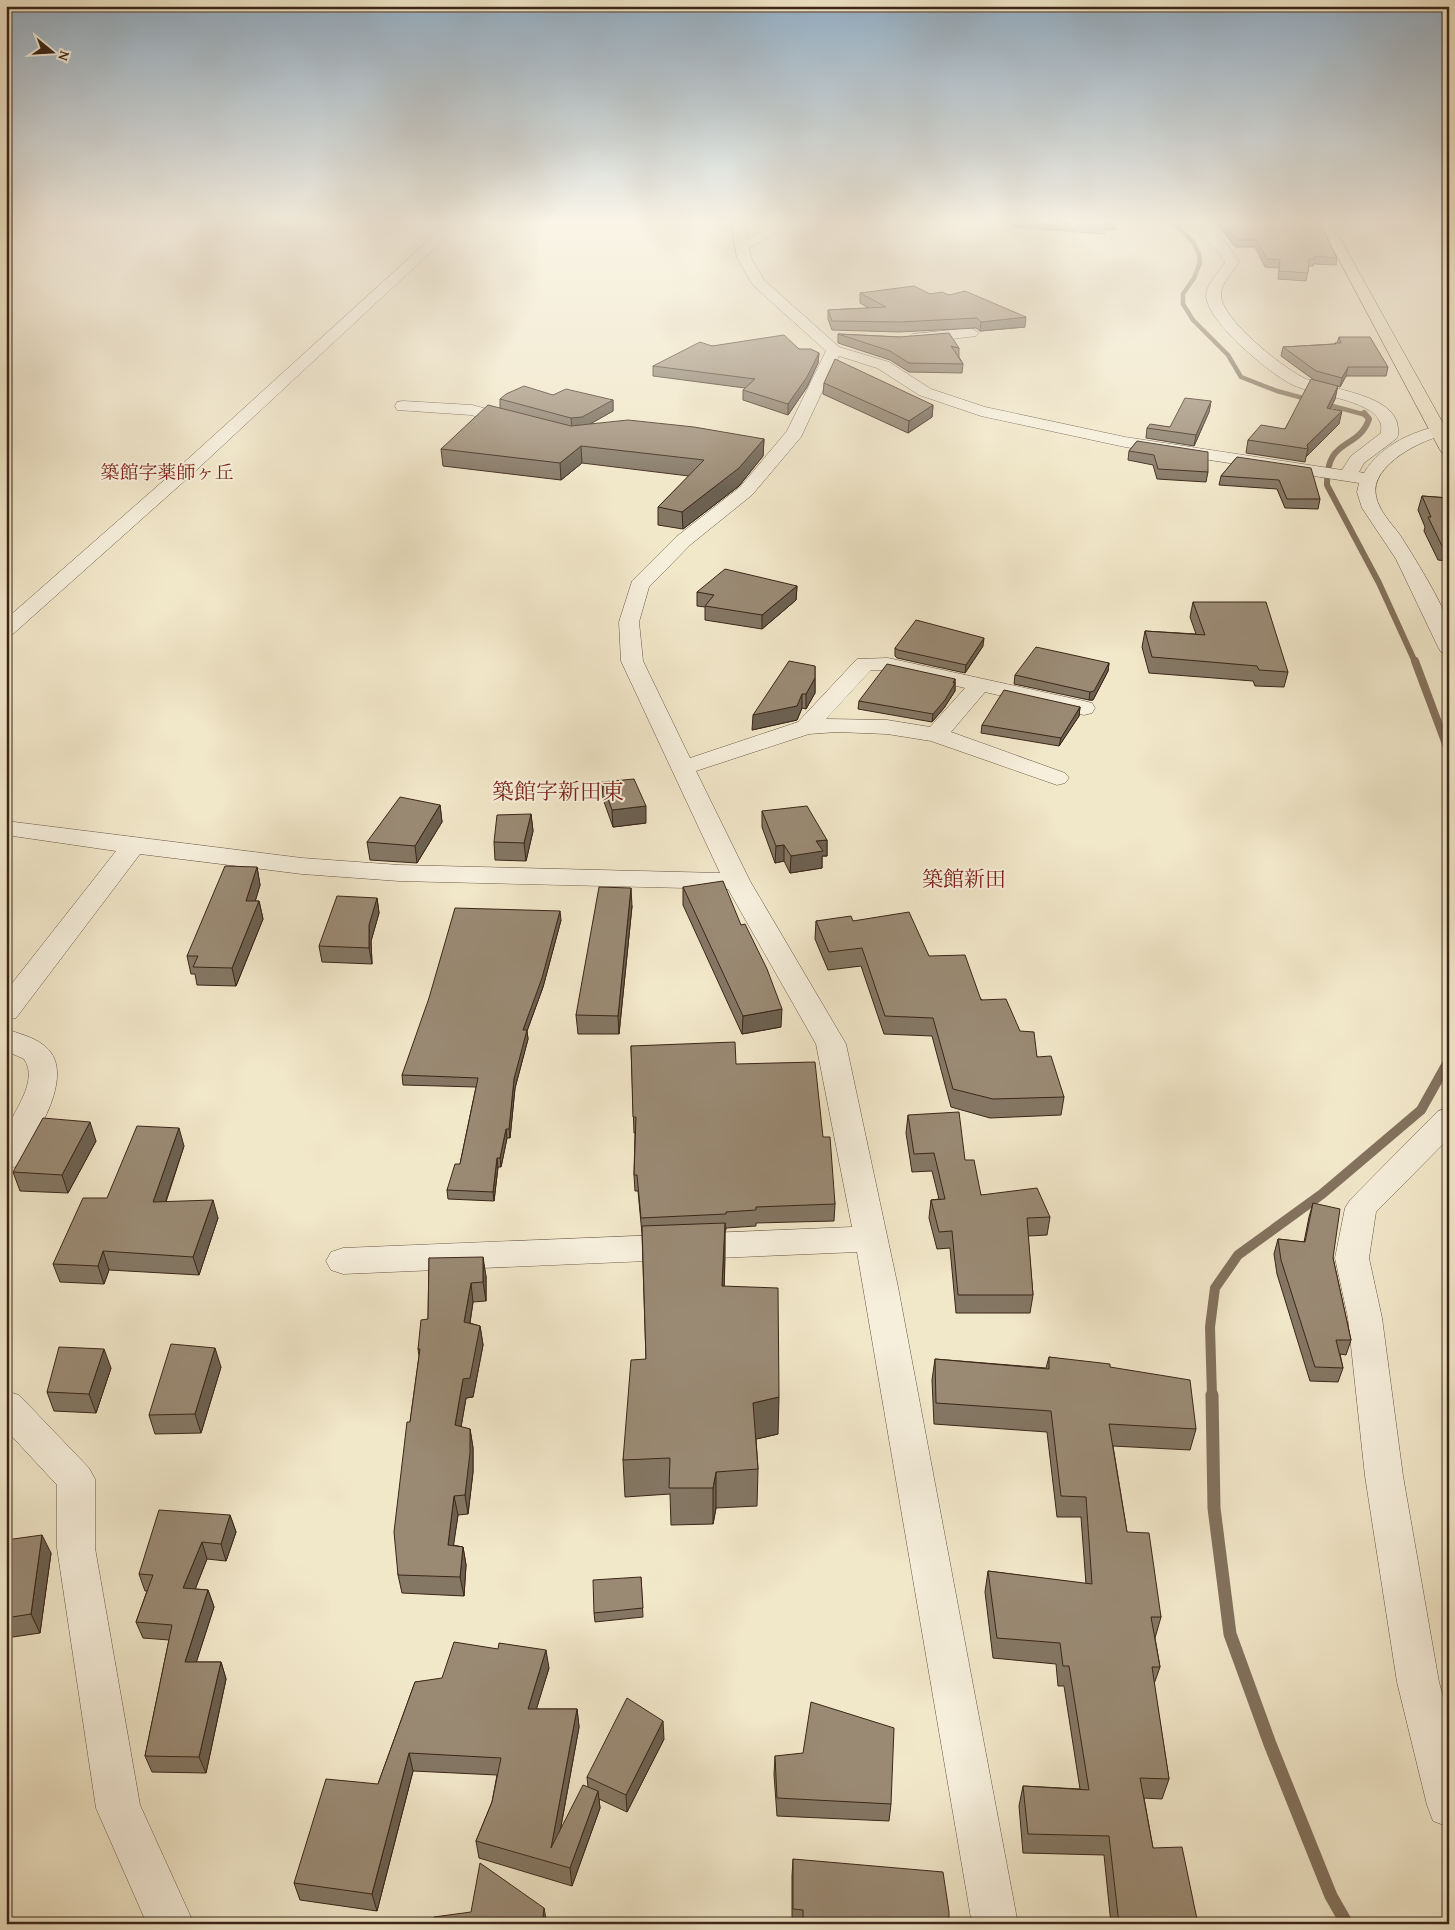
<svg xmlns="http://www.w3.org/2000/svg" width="1455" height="1930" font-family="'Gentium Book Plus','Noto Serif JP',serif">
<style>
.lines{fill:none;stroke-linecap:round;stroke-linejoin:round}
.stream-far4{stroke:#83725e;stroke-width:4.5}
.stream-far3{stroke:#83725e;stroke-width:6}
.stream-far2{stroke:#83725e;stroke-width:8}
.stream-far1{stroke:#83725e;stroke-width:10}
.stream{stroke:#83725e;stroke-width:13}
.minor-casing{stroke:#685644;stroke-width:1}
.highway-casing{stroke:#3b2618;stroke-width:1}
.minor{fill:#f6efdc;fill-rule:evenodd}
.highway{fill:#f1e7c9;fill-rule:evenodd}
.wall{fill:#847764;stroke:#3b2618}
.shaded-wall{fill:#6c6151;stroke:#3b2618}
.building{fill:#9a8a74;stroke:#3b2618}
.labels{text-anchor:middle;stroke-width:4;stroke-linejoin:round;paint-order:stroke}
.far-quarter-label{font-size:19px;fill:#7a1f14;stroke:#f6efdc}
.neighbourhood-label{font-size:21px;fill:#7a1f14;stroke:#f6efdc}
.quarter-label{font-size:22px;fill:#7a1f14;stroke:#f6efdc}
</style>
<rect width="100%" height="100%" fill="#f1e7c9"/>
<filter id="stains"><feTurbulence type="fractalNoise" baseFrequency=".004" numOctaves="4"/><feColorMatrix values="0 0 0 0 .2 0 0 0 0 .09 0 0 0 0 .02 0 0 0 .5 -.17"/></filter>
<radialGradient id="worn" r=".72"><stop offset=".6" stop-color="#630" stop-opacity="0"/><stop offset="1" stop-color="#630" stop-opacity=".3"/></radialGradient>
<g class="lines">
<polyline class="stream-far4" points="1173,222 1193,242 1199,254 1200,263 1194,278 1183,294 1183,304 1193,320 1228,355 1241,377 1277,391 1366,415"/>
<path class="stream-far3" d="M 1364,413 L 1369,419 C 1358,451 1326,436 1327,485 L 1379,583 L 1415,662"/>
<polyline class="stream-far2" points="1415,661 1449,752"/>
<polyline class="stream-far1" points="1212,1396 1210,1327 1215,1288 1238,1255 1322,1194 1421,1110 1449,1060"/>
<polyline class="stream" points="1212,1395 1214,1508 1230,1634 1270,1744 1331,1896 1347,1924"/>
<defs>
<g id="minor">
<polygon points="449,222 463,222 190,476 13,634 6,636 6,619 178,468"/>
<path d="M 731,222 L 743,222 L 747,239 L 778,222 L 794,222 L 749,248 L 751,258 L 764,280 L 839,347 L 889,362 L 931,389 L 985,407 L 1125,437 L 1342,470 L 1351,456 L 1381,433 C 1381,430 1382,425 1380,422 C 1371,399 1311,395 1291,384 C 1268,372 1206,321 1206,295 C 1207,282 1219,273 1225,262 L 1217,250 L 1188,222 L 1202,222 L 1227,244 L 1239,262 C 1233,273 1221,282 1221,295 C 1221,319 1281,366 1302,377 C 1326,390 1396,393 1398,428 C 1398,433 1399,435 1396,439 L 1364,463 L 1359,472 L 1364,473 C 1381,444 1417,429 1449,424 L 1449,434 C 1424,438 1369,465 1376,496 C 1379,511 1391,523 1400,535 C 1411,552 1446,608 1449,626 C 1450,635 1449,645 1449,653 L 1441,652 L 1438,647 L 1396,559 L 1362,508 L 1357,492 L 1359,483 L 1125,447 L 981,416 L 919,395 L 877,368 L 839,356 L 801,437 L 752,495 L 690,545 L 649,587 L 639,622 L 643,661 L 690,758 L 798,722 L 857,659 L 888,658 L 1084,701 L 1092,703 L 1095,708 L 1092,713 L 1084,715 L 985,692 L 951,732 L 1065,773 L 1069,778 L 1065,783 L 1057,785 L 931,741 L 887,734 L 837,732 L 809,734 L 696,771 L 750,881 L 846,1044 L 898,1287 L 1018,1924 L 972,1924 L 857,1252 L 343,1274 L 331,1270 L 326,1261 L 331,1252 L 343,1248 L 852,1227 L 816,1044 L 728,889 L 399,881 L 302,874 L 140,854 L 16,1018 L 6,1020 L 6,991 L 116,851 L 6,835 L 6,821 L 302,858 L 399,865 L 720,873 L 621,661 L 619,622 L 632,581 L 676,537 L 740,487 L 787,431 L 826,351 L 753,285 L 737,258 ZM 871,670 L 888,670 L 965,688 L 930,727 L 887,720 L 826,719 Z"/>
<polygon points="971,328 979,333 976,336 913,344 905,339 913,334"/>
<polygon points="403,401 472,405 521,418 523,422 521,426 515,427 471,415 397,410 395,406 397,402"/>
<path d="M 6,1029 C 17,1033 33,1037 42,1044 C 81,1070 34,1139 17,1166 L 6,1169 C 6,1158 4,1144 6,1133 C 11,1113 40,1082 24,1059 L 6,1051 Z"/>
<polygon points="1449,1108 1449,1138 1376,1212 1369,1258 1382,1318 1403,1476 1439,1682 1449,1720 1449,1827 1433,1821 1427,1805 1397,1682 1365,1476 1348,1318 1335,1258 1345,1208 1350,1200 1438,1111"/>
<polygon points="6,1391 19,1395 89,1468 95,1479 95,1548 140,1805 194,1924 147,1924 96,1808 57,1548 57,1485 6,1430"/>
</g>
<polygon id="highway" points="1319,222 1331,222 1449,434 1449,455 1443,454 1440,450"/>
</defs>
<use href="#minor" class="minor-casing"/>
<use href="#highway" class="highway-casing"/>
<use href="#minor" class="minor"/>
<use href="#highway" class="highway"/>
</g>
<g class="wall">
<polygon points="997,222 1116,222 1115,230 1105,230 1104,234 1013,227 1014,223"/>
<polygon points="1216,222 1317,222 1337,258 1336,265 1313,264 1313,266 1309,266 1306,281 1278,279 1279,268 1265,267 1255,247 1235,247"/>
<polygon points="860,293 930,294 949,295 1025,327 980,331 976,328 899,332 832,330 828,319 828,310 869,308 860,303"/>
<polygon points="838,334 899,337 959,348 959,357 963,364 962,373 909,372 890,360 838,343"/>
<polygon points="1339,337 1388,367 1386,376 1346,376 1340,387 1337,386 1335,399 1330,408 1339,424 1306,457 1305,462 1246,453 1248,440 1285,429 1314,380 1281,356 1283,347 1334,344 1335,343 1337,343"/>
<polygon points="712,346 799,349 819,353 818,363 807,387 788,415 743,400 743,390 745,388 653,376 653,366"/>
<polygon points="824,383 933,405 932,417 908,433 823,394"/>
<polygon points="553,395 613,400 613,411 590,424 764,439 763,456 739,486 683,529 658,525 658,507 689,476 582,463 561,480 443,466 441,449 500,408 500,399"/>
<polygon points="1211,401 1209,412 1194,446 1146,438 1147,428 1170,427"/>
<polygon points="1137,441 1208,472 1206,482 1157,479 1153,465 1128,460 1129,451"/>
<polygon points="1237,457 1320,499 1318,509 1285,508 1277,489 1219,485 1221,476"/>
<polygon points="1422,496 1449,498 1449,564 1447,561 1438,560 1424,531 1425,527 1418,510"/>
<polygon points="797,586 796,600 762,629 705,620 705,607 697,606 697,592"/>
<polygon points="1193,602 1288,672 1284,687 1255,686 1253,681 1149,673 1142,647 1145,631 1196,634 1190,617"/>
<polygon points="983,646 965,673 897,658 895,656 895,648"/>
<polygon points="1109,663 1108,671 1093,700 1089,700 1014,684 1015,675"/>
<polygon points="815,666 815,693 806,709 802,708 797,720 752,730"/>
<polygon points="955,679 955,691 944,708 932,722 858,709 859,701"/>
<polygon points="1080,707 1079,716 1059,746 981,733 982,725"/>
<polygon points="602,782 646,823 613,827 603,799"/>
<polygon points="440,805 442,822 417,863 370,860 367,842"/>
<polygon points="762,811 827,840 827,856 822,856 822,868 790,873 784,861 775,863 762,827"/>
<polygon points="531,814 533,831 526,861 495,860 494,842"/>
<polygon points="257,867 260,885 255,901 259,901 263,919 236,986 197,985 195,974 191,974 187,956"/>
<polygon points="683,887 741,925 781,1027 742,1034 683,905"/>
<polygon points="377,898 379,913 371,941 372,964 322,962 319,946"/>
<polygon points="632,906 619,1034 578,1034 576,1015"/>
<polygon points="561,920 543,987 527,1031 528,1039 515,1088 510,1138 507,1138 501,1167 498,1167 494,1201 448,1199 447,1190 460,1164 476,1087 403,1085 402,1075"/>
<polygon points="816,921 853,921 929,956 1020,1031 1064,1097 1061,1115 990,1118 951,1107 932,1036 884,1034 861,966 828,970 815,939"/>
<polygon points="631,1046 736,1064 823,1137 835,1204 834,1221 756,1223 756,1226 726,1228 726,1230 725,1230 724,1286 778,1434 756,1439 758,1469 757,1506 716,1508 713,1524 671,1525 670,1494 625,1497 623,1460 646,1359 642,1234 638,1191 635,1191 634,1175 635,1133 634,1133"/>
<polygon points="908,1115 965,1160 981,1195 1050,1217 1047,1235 1028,1236 1033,1295 1030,1313 956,1313 950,1248 937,1249 929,1218 931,1200 939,1199 932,1171 912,1172 906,1133"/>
<polygon points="96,1141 68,1193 20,1191 13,1172"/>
<polygon points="184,1146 166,1202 218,1218 199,1275 109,1270 104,1284 60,1282 53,1264 107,1198"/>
<polygon points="1313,1203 1333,1258 1351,1340 1346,1355 1340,1354 1343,1368 1338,1382 1310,1381 1277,1274 1274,1254 1278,1239 1304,1242 1309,1217"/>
<polygon points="429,1258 486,1276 486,1301 473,1302 470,1323 480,1326 483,1345 473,1397 466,1398 461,1427 470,1429 473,1448 473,1472 468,1514 458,1515 453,1545 463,1547 466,1565 464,1596 402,1593 398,1575 410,1422 419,1356 418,1349 428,1319"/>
<polygon points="1049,1357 1110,1367 1196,1429 1190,1450 1113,1446 1127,1532 1161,1617 1155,1638 1160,1667 1154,1684 1169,1779 1162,1799 1144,1798 1153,1848 1198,1924 1111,1924 1104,1855 1023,1853 1019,1806 1023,1786 1080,1789 1064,1686 1058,1686 1056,1664 993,1658 985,1592 988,1571 1086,1584 1081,1517 1057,1517 1047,1432 934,1424 932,1380 935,1359 1046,1368"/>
<polygon points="221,1367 201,1433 155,1434 149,1415"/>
<polygon points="111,1368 96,1413 54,1411 47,1392"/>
<polygon points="230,1515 236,1532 226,1561 207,1559 195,1589 208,1590 214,1607 196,1662 221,1662 226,1679 206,1773 152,1772 145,1756 169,1640 143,1638 136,1622 147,1591 145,1591 139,1574"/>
<polygon points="6,1540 51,1553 40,1633 6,1638"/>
<polygon points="641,1577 643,1617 595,1622 594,1613"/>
<polygon points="549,1668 536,1709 577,1709 579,1727 560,1832 588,1787 587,1777 664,1739 627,1812 599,1799 600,1808 572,1886 479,1858 476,1841 492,1802 497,1775 413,1771 377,1911 300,1900 294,1883 378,1784 415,1682"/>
<polygon points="775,1756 891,1804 889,1821 777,1816 774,1774"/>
<polygon points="793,1859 949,1924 792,1924 792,1876"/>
</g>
<g class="shaded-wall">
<polygon points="1026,317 1025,327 980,331 981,322"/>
<polygon points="819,353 818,363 807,387 788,415 788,404"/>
<polygon points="1348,367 1346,376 1340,387 1342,378"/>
<polygon points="1338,386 1335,399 1324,421 1327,408"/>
<polygon points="613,400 613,411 583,428 572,429 571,418"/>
<polygon points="1211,401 1209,412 1194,446 1196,435"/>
<polygon points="933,405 932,417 908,433 909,421"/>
<polygon points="1342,411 1339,424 1306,457 1308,449 1307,445"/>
<polygon points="764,439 763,456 739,486 683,529 682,512"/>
<polygon points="581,446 582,463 561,480 560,463"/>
<polygon points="797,586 796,600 762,629 762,615"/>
<polygon points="984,638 983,646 965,673 966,665"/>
<polygon points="1109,663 1108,671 1093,700 1089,700 1090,692"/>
<polygon points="815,678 815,693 806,709 806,694"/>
<polygon points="955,679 955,691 944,708 932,722 933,714"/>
<polygon points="802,694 802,708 797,720 752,730 753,715"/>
<polygon points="1080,707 1079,716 1059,746 1061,738"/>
<polygon points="440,805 442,822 417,863 415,846"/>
<polygon points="646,806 646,823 613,827 612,810"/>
<polygon points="531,814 533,831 526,861 524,843"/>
<polygon points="827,840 827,856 822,856 822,868 790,873 791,856 816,841"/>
<polygon points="784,845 784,861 775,863 776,846"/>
<polygon points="257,867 260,885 250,919 246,901"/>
<polygon points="631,888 632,906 619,1034 618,1016"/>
<polygon points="377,898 379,913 371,941 372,964 369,948 369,925"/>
<polygon points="259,901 263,919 236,986 232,968"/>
<polygon points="560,911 561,920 543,987 527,1031 528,1039 515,1088 510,1138 509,1129 514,1079 523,1030"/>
<polygon points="782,1009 781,1027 742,1034 743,1016"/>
<polygon points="90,1122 96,1141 68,1193 62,1175"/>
<polygon points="179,1128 184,1146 159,1221 153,1202"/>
<polygon points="506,1129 507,1138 501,1167 500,1158"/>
<polygon points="497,1158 498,1167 494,1201 493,1192"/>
<polygon points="213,1200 218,1218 199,1275 193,1257"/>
<polygon points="725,1223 725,1260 723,1323 722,1286"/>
<polygon points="103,1251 109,1270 104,1284 98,1266"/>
<polygon points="483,1257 486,1276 486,1301 483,1282"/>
<polygon points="471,1283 473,1302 467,1341 464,1322"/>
<polygon points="480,1326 483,1345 473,1397 466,1398 458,1444 455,1425 463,1379"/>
<polygon points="215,1348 221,1367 201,1433 195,1414"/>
<polygon points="104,1349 111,1368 96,1413 89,1394"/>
<polygon points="779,1397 778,1434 752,1440 753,1403"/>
<polygon points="470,1429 473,1448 473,1472 468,1514 465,1495"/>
<polygon points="716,1472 716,1508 713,1524 713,1488"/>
<polygon points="454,1496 458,1515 451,1563 448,1545"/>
<polygon points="230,1515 236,1532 226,1561 221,1544"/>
<polygon points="42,1535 51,1553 40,1633 31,1614"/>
<polygon points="202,1542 207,1559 189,1605 183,1588"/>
<polygon points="463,1547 466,1565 464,1596 460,1577"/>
<polygon points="208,1590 214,1607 191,1679 185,1662"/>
<polygon points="546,1650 549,1668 531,1727 528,1709"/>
<polygon points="221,1662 226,1679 206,1773 199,1757"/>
<polygon points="577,1709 579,1727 554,1864 551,1848"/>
<polygon points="663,1721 664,1739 627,1812 626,1795"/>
<polygon points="409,1753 413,1771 377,1911 372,1894"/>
<polygon points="598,1791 600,1808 572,1886 570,1868"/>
<polygon points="544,1908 547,1924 542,1924"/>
</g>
<g class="building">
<polygon points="1039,222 1116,222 1116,223 1105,222 1105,226"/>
<polygon points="1223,222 1320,222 1337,258 1315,256 1314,259 1309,259 1308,273 1279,271 1280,260 1267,259 1256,240 1237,240"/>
<polygon points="914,286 930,294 942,292 949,295 965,291 1026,317 981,322 977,318 900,322 832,321 828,310 886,307 860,293"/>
<polygon points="949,333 959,348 951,346 963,364 909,363 890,351 838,334 899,337"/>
<polygon points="784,335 799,349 811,349 819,353 807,377 788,404 743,390 755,379 653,366 700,342 712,346"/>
<polygon points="1339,337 1370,337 1388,367 1348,367 1342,378 1316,371 1283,347 1336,344 1335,343 1341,343"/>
<polygon points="835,359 933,405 909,421 824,383"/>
<polygon points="1311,379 1338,386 1327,408 1342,411 1307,445 1308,449 1248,440 1261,425 1285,429"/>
<polygon points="524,386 553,395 566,389 613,400 582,417 571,418 500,399 506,394"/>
<polygon points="1185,398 1211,401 1196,435 1147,428 1150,424 1170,427"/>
<polygon points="488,405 571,426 628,420 694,427 764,439 739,468 682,512 658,507 704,460 581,446 560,463 441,449"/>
<polygon points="1137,441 1208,452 1208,472 1158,469 1154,455 1129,451"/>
<polygon points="1237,457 1311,468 1320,499 1287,499 1279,480 1221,476"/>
<polygon points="1422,496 1449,498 1449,546 1442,546 1428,517 1431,517"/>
<polygon points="725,569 797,586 762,615 705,606 714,595 697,592"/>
<polygon points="1193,602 1266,602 1288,672 1259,670 1257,666 1152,657 1145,631 1205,635"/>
<polygon points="916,620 984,638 966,665 898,650 895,648"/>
<polygon points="1036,647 1109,663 1094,691 1090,692 1015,675"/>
<polygon points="789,661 815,666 815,678 806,694 802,694 797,706 753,715"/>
<polygon points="887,664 955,679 953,683 955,683 945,700 933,714 859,701"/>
<polygon points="1004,690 1080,707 1061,738 982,725"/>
<polygon points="634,779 646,806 612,810 602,782"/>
<polygon points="400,797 440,805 415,846 367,842"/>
<polygon points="807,806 827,840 816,841 823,851 791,856 784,845 776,846 762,811"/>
<polygon points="531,814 524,843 494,842 497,815"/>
<polygon points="225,866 257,867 246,901 259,901 232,968 193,967 198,956 187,956"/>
<polygon points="723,881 741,925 745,924 767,969 782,1009 743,1016 683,887"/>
<polygon points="599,887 631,888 618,1016 576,1015"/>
<polygon points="337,896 377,898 369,925 369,948 319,946"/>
<polygon points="455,908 560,911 542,978 523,1030 527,1030 514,1079 509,1129 506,1129 500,1158 497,1158 493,1192 447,1190 455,1164 460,1164 478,1078 402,1075 429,998"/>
<polygon points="909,912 929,956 965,955 981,1000 1006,999 1020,1031 1034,1032 1037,1057 1051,1056 1064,1097 993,1099 953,1089 933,1018 885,1016 862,948 829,952 816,921 851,916 853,921"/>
<polygon points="735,1042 736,1064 815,1062 823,1137 830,1137 835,1204 756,1207 756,1210 726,1212 726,1214 641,1218 637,1175 634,1175 636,1117 633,1117 631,1046"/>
<polygon points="959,1112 965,1160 974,1160 981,1195 1037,1188 1050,1217 1027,1218 1033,1295 958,1295 952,1231 939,1232 931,1200 945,1199 934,1153 914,1154 908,1115"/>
<polygon points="43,1118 90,1122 62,1175 13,1172"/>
<polygon points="137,1126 179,1128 153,1202 213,1200 193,1257 103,1251 98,1266 53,1264 83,1198 107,1198"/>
<polygon points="1313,1203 1340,1209 1333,1258 1351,1340 1336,1340 1343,1368 1315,1367 1281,1260 1278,1239 1305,1242"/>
<polygon points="725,1223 722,1286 778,1288 779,1397 753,1403 758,1469 716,1472 713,1488 669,1488 670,1458 623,1460 631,1360 646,1359 642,1226"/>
<polygon points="483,1257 483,1282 471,1283 464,1322 480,1326 470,1378 463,1379 455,1425 470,1429 470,1453 465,1495 454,1496 448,1545 463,1547 460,1577 398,1575 394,1532 407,1422 410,1422 420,1349 418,1349 421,1320 428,1319 429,1258"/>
<polygon points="171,1344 215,1348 195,1414 149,1415"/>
<polygon points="59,1347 104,1349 89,1394 47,1392"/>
<polygon points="1049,1357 1110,1364 1110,1367 1190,1380 1196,1429 1109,1424 1127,1532 1149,1533 1161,1617 1151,1617 1160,1667 1152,1667 1169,1779 1140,1778 1153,1848 1182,1847 1198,1924 1119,1924 1109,1836 1028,1834 1023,1786 1089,1790 1069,1666 1063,1666 1060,1643 997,1638 988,1571 1092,1584 1086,1497 1061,1496 1051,1411 936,1403 935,1359 1049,1369"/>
<polygon points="159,1510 230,1515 221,1544 202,1542 183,1588 208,1590 185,1662 221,1662 199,1757 145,1756 172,1625 136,1622 153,1575 139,1574"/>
<polygon points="42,1535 31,1614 6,1618 6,1540"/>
<polygon points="641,1577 643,1608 594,1613 593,1580"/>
<polygon points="454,1642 498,1649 499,1643 546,1650 528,1709 577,1709 551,1848 583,1785 598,1791 570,1868 476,1841 492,1802 501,1758 409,1753 372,1894 294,1883 326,1779 378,1784 415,1682 442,1678"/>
<polygon points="627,1698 663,1721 626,1795 587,1777"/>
<polygon points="811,1702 894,1728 891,1804 777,1798 775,1756 803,1753"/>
<polygon points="793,1859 943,1872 949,1912 949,1924 803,1924 803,1910 793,1909"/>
<polygon points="480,1863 544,1908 542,1924 433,1924 434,1917 471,1912"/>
</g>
<linearGradient id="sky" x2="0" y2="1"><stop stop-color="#93aec4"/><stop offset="0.45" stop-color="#f9f4e7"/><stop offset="1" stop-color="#f9f4e7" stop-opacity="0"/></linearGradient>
<rect width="1455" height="492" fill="url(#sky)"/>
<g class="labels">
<g class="far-quarter-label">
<text x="167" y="479">築館字薬師ヶ丘</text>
</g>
<g class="neighbourhood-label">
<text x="964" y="886">築館新田</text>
</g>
<g class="quarter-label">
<text x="558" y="799">築館字新田東</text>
</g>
</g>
<rect width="1455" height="1930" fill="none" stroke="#f1e7c9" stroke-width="25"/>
<rect x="8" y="8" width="1440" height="1915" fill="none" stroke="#3b2618" stroke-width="2.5"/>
<rect x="12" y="12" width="1430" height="1905" fill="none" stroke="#3b2618"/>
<g transform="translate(52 52) rotate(108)" stroke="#f6efdc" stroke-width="4" paint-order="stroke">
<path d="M0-4L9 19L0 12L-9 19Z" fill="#3b2618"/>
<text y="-8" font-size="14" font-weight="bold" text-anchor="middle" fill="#3b2618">N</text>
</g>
<rect width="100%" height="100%" filter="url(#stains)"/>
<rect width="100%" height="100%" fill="url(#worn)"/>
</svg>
